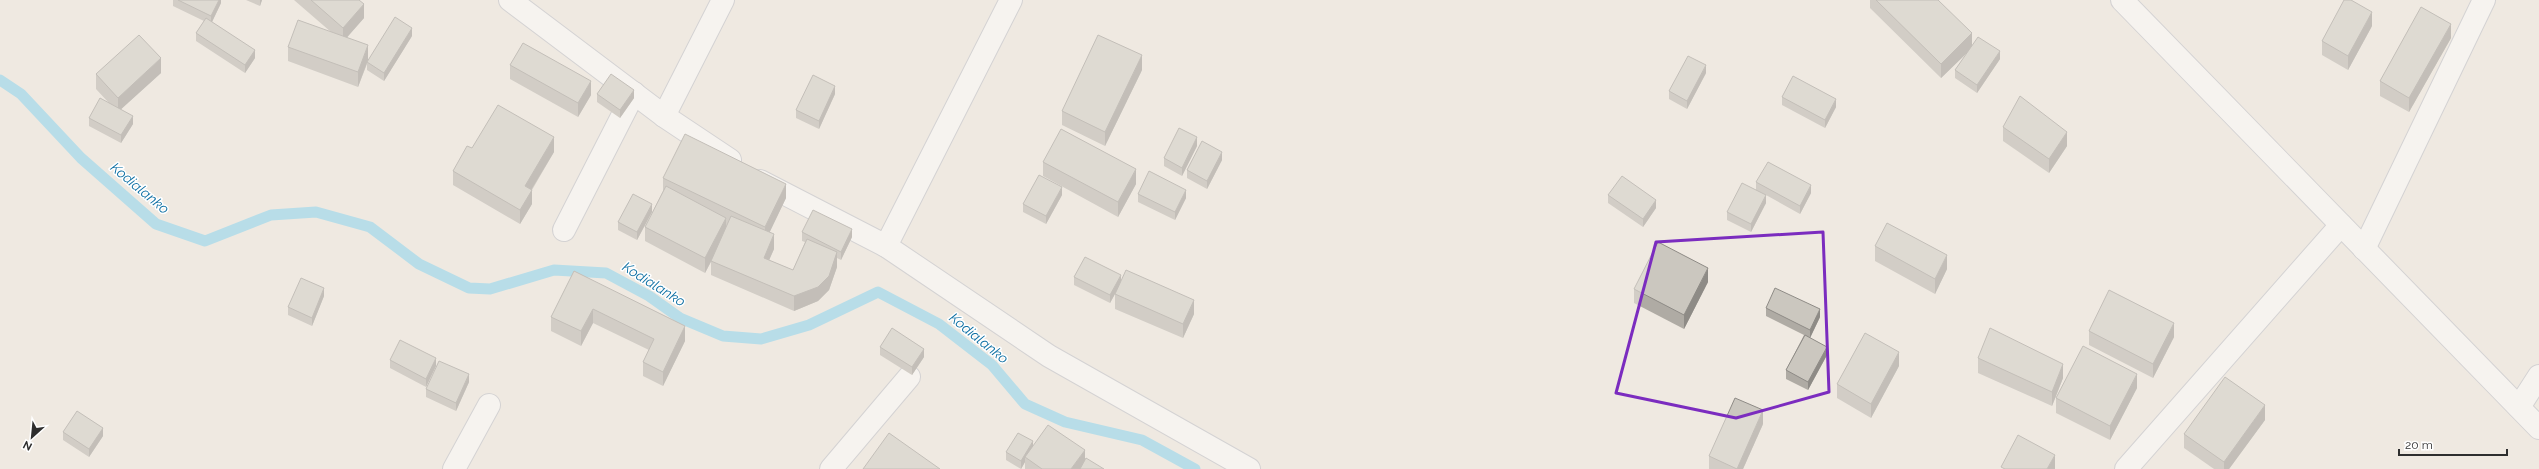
<svg xmlns="http://www.w3.org/2000/svg" width="2539" height="469" font-family="Raleway,sans-serif">
<style>
.lines{fill:none;stroke-linecap:round;stroke-linejoin:round}
.stream{stroke:#75cff0;stroke-width:11}
.minor-casing{stroke:#b4b7c1;stroke-width:24}
.minor{stroke:#fff;stroke-width:22}
.wall{fill:#afaba4}
.shaded-wall{fill:#8e8b86}
.building{fill:#cbc7bf;stroke:#8e8b86}
.marked{fill:none;stroke:#7b2cbf;stroke-width:3;stroke-linejoin:round}
.labels{text-anchor:middle;stroke-width:3;stroke-linejoin:round;paint-order:stroke}
.water-label{font-size:14px;font-style:italic;fill:#0d6fa3;stroke:#fff}
</style>
<rect width="100%" height="100%" fill="#efe9e1"/>
<g class="lines">
<polyline class="stream" points="0,80 21,94 81,158 156,224 205,241 271,215 316,212 370,227 419,264 469,288 490,289 554,270 606,273 649,296 680,318 723,336 761,339 809,325 878,292 939,324 992,365 1025,404 1065,422 1142,440 1195,469"/>
<defs>
<g id="minor">
<polyline points="510,0 664,116 730,160"/>
<polyline points="2122,0 2539,428"/>
<polyline points="664,116 723,0"/>
<polyline points="760,181 886,246 1049,356 1249,469"/>
<polyline points="564,230 634,93"/>
<polyline points="886,246 1011,0"/>
<polyline points="2364,249 2484,0"/>
<polyline points="2519,407 2539,376"/>
<polyline points="454,469 489,405"/>
<polyline points="831,469 909,377"/>
<polyline points="2126,469 2341,225"/>
</g>
</defs>
<use href="#minor" class="minor-casing"/>
<use href="#minor" class="minor"/>
</g>
<g class="wall">
<polygon points="173,0 221,0 221,3 212,22 255,58 245,73 196,41 196,33 204,21 173,6"/>
<polygon points="246,0 262,0 260,6"/>
<polygon points="294,0 359,0 364,18 347,37 368,60 412,36 384,81 367,70 367,64 358,87 288,61 288,47 331,32"/>
<polygon points="1870,0 1938,0 1972,45 2000,59 1977,93 1955,78 1955,70 1968,52 1941,78 1870,8"/>
<polygon points="2372,26 2348,70 2322,55 2322,41"/>
<polygon points="2451,38 2409,112 2380,96 2380,81"/>
<polygon points="510,65 591,95 578,117 510,79"/>
<polygon points="1142,70 1105,146 1062,125 1062,111"/>
<polygon points="161,73 121,109 133,124 121,143 89,126 89,118 109,103 96,89 96,74"/>
<polygon points="1706,73 1687,109 1669,99 1669,91"/>
<polygon points="597,94 634,98 620,118 597,102"/>
<polygon points="835,94 819,129 796,118 796,110"/>
<polygon points="1782,97 1836,107 1825,128 1782,105"/>
<polygon points="2003,127 2067,146 2049,173 2003,141"/>
<polygon points="1197,146 1182,176 1164,166 1164,158"/>
<polygon points="472,148 554,152 532,190 532,204 520,224 453,185 453,171"/>
<polygon points="1222,160 1207,189 1187,178 1187,170"/>
<polygon points="1043,162 1136,184 1118,217 1043,176"/>
<polygon points="663,178 786,198 769,233 774,249 769,260 793,270 805,242 802,241 802,232 852,237 841,260 837,258 837,267 829,290 818,301 794,311 711,275 711,262 705,273 645,241 645,227 663,191"/>
<polygon points="1756,182 1811,193 1800,214 1766,195 1766,203 1751,232 1727,220 1727,212 1756,190"/>
<polygon points="1138,194 1186,198 1175,220 1138,202"/>
<polygon points="1062,195 1046,224 1023,212 1023,204"/>
<polygon points="1608,195 1656,208 1643,227 1608,203"/>
<polygon points="652,212 637,240 618,230 618,222"/>
<polygon points="1875,246 1947,269 1935,294 1875,261"/>
<polygon points="574,271 685,341 663,386 643,376 643,362 649,350 593,323 581,346 551,331 551,317"/>
<polygon points="1074,277 1121,281 1194,314 1183,338 1115,309 1115,294 1110,303 1074,285"/>
<polygon points="1708,282 1684,329 1634,303 1634,289"/>
<polygon points="324,296 312,326 288,315 288,307"/>
<polygon points="1766,308 1820,317 1810,338 1827,355 1808,390 1786,379 1786,370 1804,335 1766,316"/>
<polygon points="2089,331 2174,337 2153,378 2089,345"/>
<polygon points="880,347 924,357 912,375 880,355"/>
<polygon points="1978,358 2063,378 2052,406 1978,373"/>
<polygon points="390,360 436,366 426,387 390,368"/>
<polygon points="1899,366 1871,418 1837,398 1837,384"/>
<polygon points="469,382 456,411 426,397 426,389"/>
<polygon points="2137,388 2110,440 2056,413 2056,398"/>
<polygon points="2265,420 2229,469 2214,469 2184,448 2184,434"/>
<polygon points="1763,424 1743,469 1709,469 1709,456"/>
<polygon points="63,432 103,436 89,457 63,440"/>
<polygon points="1033,447 1085,461 1104,469 1025,469 1025,462 1021,469 1006,460 1006,452"/>
</g>
<g class="shaded-wall">
<polygon points="219,0 221,0 221,3 211,24 211,16"/>
<polygon points="260,0 262,0 260,6"/>
<polygon points="364,4 364,18 343,42 343,28"/>
<polygon points="2372,12 2372,26 2348,70 2348,56"/>
<polygon points="2451,24 2451,38 2409,112 2409,98"/>
<polygon points="412,28 412,36 384,81 384,73"/>
<polygon points="1972,33 1972,48 1941,78 1941,64"/>
<polygon points="368,45 368,60 358,87 358,72"/>
<polygon points="255,50 255,58 245,73 245,65"/>
<polygon points="2000,51 2000,59 1977,93 1977,85"/>
<polygon points="1142,55 1142,70 1105,146 1105,132"/>
<polygon points="161,58 161,73 118,112 118,98"/>
<polygon points="1706,65 1706,73 1687,109 1687,101"/>
<polygon points="591,81 591,95 578,117 578,103"/>
<polygon points="835,86 835,94 819,129 819,121"/>
<polygon points="634,90 634,98 620,118 620,110"/>
<polygon points="1836,99 1836,107 1825,128 1825,120"/>
<polygon points="133,116 133,124 121,143 121,135"/>
<polygon points="2067,132 2067,146 2049,173 2049,159"/>
<polygon points="554,137 554,152 525,200 525,186"/>
<polygon points="1197,137 1197,146 1182,176 1182,168"/>
<polygon points="1222,152 1222,160 1207,189 1207,181"/>
<polygon points="1136,169 1136,184 1118,217 1118,202"/>
<polygon points="786,184 786,198 765,242 765,227"/>
<polygon points="1811,185 1811,193 1800,214 1800,206"/>
<polygon points="1062,187 1062,195 1046,224 1046,216"/>
<polygon points="532,190 532,204 520,224 520,210"/>
<polygon points="1186,190 1186,198 1175,220 1175,212"/>
<polygon points="1766,195 1766,203 1751,232 1751,224"/>
<polygon points="1656,200 1656,208 1643,227 1643,219"/>
<polygon points="652,204 652,212 637,240 637,232"/>
<polygon points="726,218 726,232 705,273 705,258"/>
<polygon points="852,229 852,237 841,260 841,252"/>
<polygon points="774,234 774,249 764,272 764,258"/>
<polygon points="837,252 837,267 829,290 818,301 794,311 794,296"/>
<polygon points="1947,255 1947,269 1935,294 1935,279"/>
<polygon points="1708,268 1708,282 1684,329 1684,315"/>
<polygon points="1121,275 1121,283 1110,303 1110,295"/>
<polygon points="324,288 324,296 312,326 312,318"/>
<polygon points="1194,300 1194,314 1183,338 1183,324"/>
<polygon points="593,309 593,323 581,346 581,331"/>
<polygon points="1820,309 1820,317 1810,338 1810,330"/>
<polygon points="2174,323 2174,337 2153,378 2153,364"/>
<polygon points="685,326 685,341 663,386 663,372"/>
<polygon points="1827,347 1827,355 1808,390 1808,382"/>
<polygon points="924,349 924,357 912,375 912,367"/>
<polygon points="1899,352 1899,366 1871,418 1871,404"/>
<polygon points="436,358 436,366 426,387 426,379"/>
<polygon points="2063,364 2063,378 2052,406 2052,392"/>
<polygon points="469,374 469,382 456,411 456,403"/>
<polygon points="2137,374 2137,388 2110,440 2110,426"/>
<polygon points="2265,405 2265,420 2229,469 2224,469 2224,462"/>
<polygon points="1763,410 1763,424 1743,469 1737,469"/>
<polygon points="103,428 103,436 89,457 89,449"/>
<polygon points="1033,441 1033,450 1025,457 1025,462 1021,469 1021,461"/>
<polygon points="1085,450 1085,465 1082,469 1071,469"/>
<polygon points="2055,455 2055,469 2047,469"/>
</g>
<g class="building">
<polygon points="178,0 219,0 211,16"/>
<polygon points="311,0 359,0 364,4 343,28"/>
<polygon points="1876,0 1938,0 1972,33 1941,64"/>
<polygon points="2344,0 2351,0 2372,12 2348,56 2322,41"/>
<polygon points="2421,7 2451,24 2409,98 2380,81"/>
<polygon points="395,17 412,28 384,73 367,62"/>
<polygon points="206,18 255,50 245,65 196,33"/>
<polygon points="298,20 368,45 358,72 288,47"/>
<polygon points="139,35 161,58 118,98 96,74"/>
<polygon points="1098,35 1142,55 1105,132 1062,111"/>
<polygon points="1978,37 2000,51 1977,85 1955,70"/>
<polygon points="523,43 591,81 578,103 510,65"/>
<polygon points="1688,56 1706,65 1687,101 1669,91"/>
<polygon points="611,74 634,90 620,110 597,94"/>
<polygon points="813,75 835,86 819,121 796,110"/>
<polygon points="1793,76 1836,99 1825,120 1782,97"/>
<polygon points="2020,96 2067,132 2049,159 2003,127"/>
<polygon points="100,98 133,116 121,135 89,118"/>
<polygon points="498,105 554,137 525,186 532,190 520,210 453,171 467,146 472,148"/>
<polygon points="1179,128 1197,137 1182,168 1164,158"/>
<polygon points="1061,129 1136,169 1118,202 1043,162"/>
<polygon points="685,134 786,184 765,227 663,178"/>
<polygon points="1202,141 1222,152 1207,181 1187,170"/>
<polygon points="1768,162 1811,185 1800,206 1756,182"/>
<polygon points="1149,171 1186,190 1175,212 1138,194"/>
<polygon points="1039,175 1062,187 1046,216 1023,204"/>
<polygon points="1622,176 1656,200 1643,219 1608,195"/>
<polygon points="1742,183 1766,195 1751,224 1727,212"/>
<polygon points="666,186 726,218 705,258 645,227"/>
<polygon points="633,194 652,204 637,232 618,222"/>
<polygon points="813,210 852,229 841,252 802,232"/>
<polygon points="731,216 774,234 764,258 793,270 807,239 837,252 829,276 818,287 794,296 711,261"/>
<polygon points="1887,223 1947,255 1935,279 1875,246"/>
<polygon points="1658,242 1708,268 1684,315 1634,289"/>
<polygon points="1085,257 1121,275 1110,295 1074,277"/>
<polygon points="1126,270 1194,300 1183,324 1115,294"/>
<polygon points="574,271 685,326 663,372 643,362 654,339 593,309 581,331 551,317"/>
<polygon points="301,278 324,288 312,318 288,307"/>
<polygon points="1775,288 1820,309 1810,330 1766,308"/>
<polygon points="2109,290 2174,323 2153,364 2089,331"/>
<polygon points="892,328 924,349 912,367 880,347"/>
<polygon points="1990,328 2063,364 2052,392 1978,358"/>
<polygon points="1865,333 1899,352 1871,404 1837,384"/>
<polygon points="1805,335 1827,347 1808,382 1786,370"/>
<polygon points="400,340 436,358 426,379 390,360"/>
<polygon points="2083,346 2137,374 2110,426 2056,398"/>
<polygon points="439,361 469,374 456,403 426,389"/>
<polygon points="2225,377 2265,405 2224,462 2184,434"/>
<polygon points="1735,398 1763,410 1737,469 1709,456"/>
<polygon points="77,411 103,428 89,449 63,432"/>
<polygon points="1048,425 1085,450 1071,469 1042,469 1025,457"/>
<polygon points="889,433 940,469 863,469"/>
<polygon points="1018,433 1033,441 1021,461 1006,452"/>
<polygon points="2018,435 2055,455 2047,469 2005,469 2001,467"/>
<polygon points="1086,458 1104,469 1080,469"/>
</g>
<path d="M0 0H2539V469H0ZM 1823,232 L 1829,392 L 1736,418 L 1616,393 L 1656,242 Z" fill="#efe9e1" fill-opacity=".55" fill-rule="evenodd"/>
<path class="marked" d="M 1823,232 L 1829,392 L 1736,418 L 1616,393 L 1656,242 Z"/>
<g class="labels">
<g class="water-label">
<text transform="translate(140 188) rotate(40)" y="5">Kodialanko</text>
<text transform="translate(654 284) rotate(32)" y="5">Kodialanko</text>
<text transform="translate(979 338) rotate(39)" y="5">Kodialanko</text>
</g>
</g>
<g transform="translate(32 437) rotate(207)" stroke="#ffffff" stroke-width="3" paint-order="stroke">
<path d="M0-3L7 15L0 10L-7 15Z" fill="#2e2e2e"/>
<text y="-6" font-size="11" font-weight="bold" text-anchor="middle" fill="#2e2e2e">N</text>
</g>
<path d="M2399 449v6h108v-6" fill="none" stroke="#2e2e2e" stroke-width="2"/>
<text x="2405" y="449" font-size="12" fill="#2e2e2e" stroke="#ffffff" stroke-width="3" paint-order="stroke">20 m</text>
</svg>
